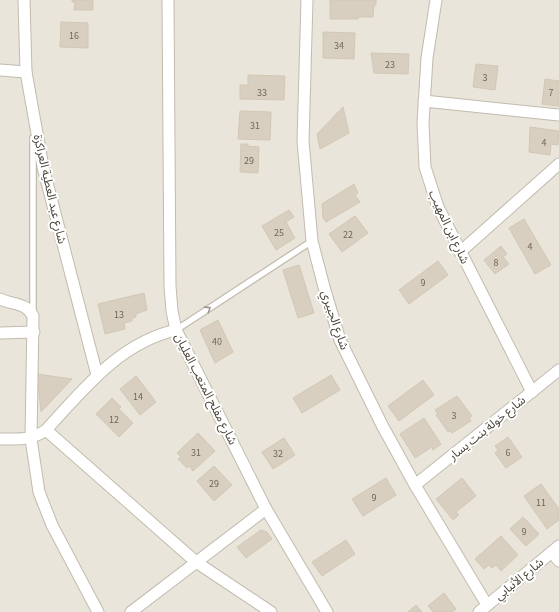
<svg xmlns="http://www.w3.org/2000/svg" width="559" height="612" font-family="'Source Sans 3','Noto Sans Arabic',sans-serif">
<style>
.residential{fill:#eae5da}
.building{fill:#d8cfc1;stroke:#d3c7b4}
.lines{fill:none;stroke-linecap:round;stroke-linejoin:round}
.lane-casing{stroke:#c2bbae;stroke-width:8}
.street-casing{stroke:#c2bbae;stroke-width:13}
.lane{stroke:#fff;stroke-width:5.5}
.street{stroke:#fff;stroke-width:11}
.oneway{stroke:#9c9892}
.labels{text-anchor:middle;stroke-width:4;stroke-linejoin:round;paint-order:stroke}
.number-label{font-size:10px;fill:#6e675b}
.street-label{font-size:12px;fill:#4b4439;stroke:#fff}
</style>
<rect width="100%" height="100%" fill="#f6f3ec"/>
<rect class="residential" x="0" y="0" width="559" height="612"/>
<g class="building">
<polygon points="72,0 93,0 93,10 74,10 75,2 72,2"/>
<polygon points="330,0 376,0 376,5 374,5 373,17 358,17 358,19 330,19"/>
<polygon points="61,22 88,23 88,48 60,47"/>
<polygon points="323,32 355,33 354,59 323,58"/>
<polygon points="371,53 409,54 408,74 374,73"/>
<polygon points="476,64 498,66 495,90 473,87"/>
<polygon points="248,75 285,76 284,100 240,99 240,85 248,85"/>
<polygon points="545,79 559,81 559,106 542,104"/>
<polygon points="343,107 349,133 320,149 317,134"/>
<polygon points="240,111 271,112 270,140 238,139"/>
<polygon points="530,127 559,131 558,145 551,144 550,155 529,152"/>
<polygon points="241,144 248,144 248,146 259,147 258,173 240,172"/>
<polygon points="354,184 358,193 355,195 360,202 326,222 323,218 322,204"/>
<polygon points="289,210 294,217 286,222 295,238 276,250 262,226"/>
<polygon points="355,216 368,233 342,252 329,234"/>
<polygon points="524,219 551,265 535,274 509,228"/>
<polygon points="501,246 507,254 503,257 509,264 495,274 484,260"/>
<polygon points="438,261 448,275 409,304 399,290"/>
<polygon points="299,265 314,313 298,318 283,270"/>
<polygon points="144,293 147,310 136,314 136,317 132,318 132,321 124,323 125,329 105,334 98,304"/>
<polygon points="218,320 233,352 215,363 200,330"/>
<polygon points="37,374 72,379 41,412"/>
<polygon points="331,375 340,390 302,413 293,398"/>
<polygon points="136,376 156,402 140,415 120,389"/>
<polygon points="423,380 434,395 399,421 388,406"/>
<polygon points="457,396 472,416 469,418 471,421 452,433 450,431 448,432 436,415 438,414 435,410"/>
<polygon points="112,398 121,407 119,409 133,423 119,437 96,414"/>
<polygon points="424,418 441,444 433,450 432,447 415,458 400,434"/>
<polygon points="198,433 215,451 193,471 189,466 187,468 178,459 181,457 177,453"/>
<polygon points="508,437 522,457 506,468 495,453 498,450 495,446"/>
<polygon points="284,438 295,455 273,469 262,452"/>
<polygon points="214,466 232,485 214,501 197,481"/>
<polygon points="386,478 396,495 363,516 352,499"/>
<polygon points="462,478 476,496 456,512 459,515 453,520 436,499"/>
<polygon points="541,484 559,509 559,520 547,529 524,496"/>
<polygon points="523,517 539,534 526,546 510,529"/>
<polygon points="261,530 267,532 272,539 246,558 237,547"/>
<polygon points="501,536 518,555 501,571 496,565 492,568 489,565 484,569 475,559"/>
<polygon points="346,540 355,554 322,576 312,562"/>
<polygon points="444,593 456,609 452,612 433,612 428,606"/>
<polygon points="416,605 422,612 408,612"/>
</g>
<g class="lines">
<defs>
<g id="lane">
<polyline points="33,313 33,138"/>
<polyline points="176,330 312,241"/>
</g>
<g id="street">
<polyline points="24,0 26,72 43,167 97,375"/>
<polyline points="168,0 170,286 172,311 176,330 266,509 327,612"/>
<polyline points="307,0 303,141 312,241 324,287 340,340 382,425 415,485 487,605"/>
<polyline points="436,0 427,58 423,123 425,167 438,207 532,392"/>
<polyline points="0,70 26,72"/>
<polyline points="424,101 559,115"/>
<polyline points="460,252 559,164"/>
<path d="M 0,299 C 12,305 26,302 33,316 L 31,439 L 39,492 L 52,525 L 98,612"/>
<polyline points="0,333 34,332"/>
<polyline points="46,430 196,562 271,612"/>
<path d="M 0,439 C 19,439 30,441 46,430 C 83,390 119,343 176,330"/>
<polyline points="415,485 559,370"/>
<polyline points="552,552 559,561"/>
<polyline points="131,612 266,509"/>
<polyline points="479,612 559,546"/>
</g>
</defs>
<use href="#lane" class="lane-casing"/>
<use href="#street" class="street-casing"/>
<use href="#lane" class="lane"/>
<use href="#street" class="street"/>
</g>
<defs><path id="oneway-chevron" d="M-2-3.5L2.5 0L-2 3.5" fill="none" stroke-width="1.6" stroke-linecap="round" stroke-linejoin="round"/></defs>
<use class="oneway" href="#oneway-chevron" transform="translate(208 309) rotate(-33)"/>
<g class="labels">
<g class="number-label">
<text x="74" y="39">16</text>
<text x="339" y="49">34</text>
<text x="390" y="68">23</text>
<text x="485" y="81">3</text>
<text x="262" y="96">33</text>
<text x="551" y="96">7</text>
<text x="255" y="129">31</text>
<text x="544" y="146">4</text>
<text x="249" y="164">29</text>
<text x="279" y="236">25</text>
<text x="348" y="238">22</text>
<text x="530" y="250">4</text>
<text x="496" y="266">8</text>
<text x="423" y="286">9</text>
<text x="119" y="318">13</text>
<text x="217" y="345">40</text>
<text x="138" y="400">14</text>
<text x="454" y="419">3</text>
<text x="114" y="423">12</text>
<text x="196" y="456">31</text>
<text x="508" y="456">6</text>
<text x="278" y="457">32</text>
<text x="214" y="487">29</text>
<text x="374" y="501">9</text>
<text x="541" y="506">11</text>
<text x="524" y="535">9</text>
</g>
<g class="street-label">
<text transform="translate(50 189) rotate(77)" y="4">شارع عبد العطية العراكزة</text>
<text transform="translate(449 227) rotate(65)" y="4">شارع ابن المهيب</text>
<text transform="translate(335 320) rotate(71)" y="4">شارع الجبيري</text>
<text transform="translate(206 389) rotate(63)" y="4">شارع مفلح المتعب العليان</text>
<text transform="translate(487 428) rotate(-39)" y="4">شارع خولة بنت يسار</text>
<text transform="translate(519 579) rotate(-39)" y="4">شارع الأنبابي</text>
</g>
</g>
</svg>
